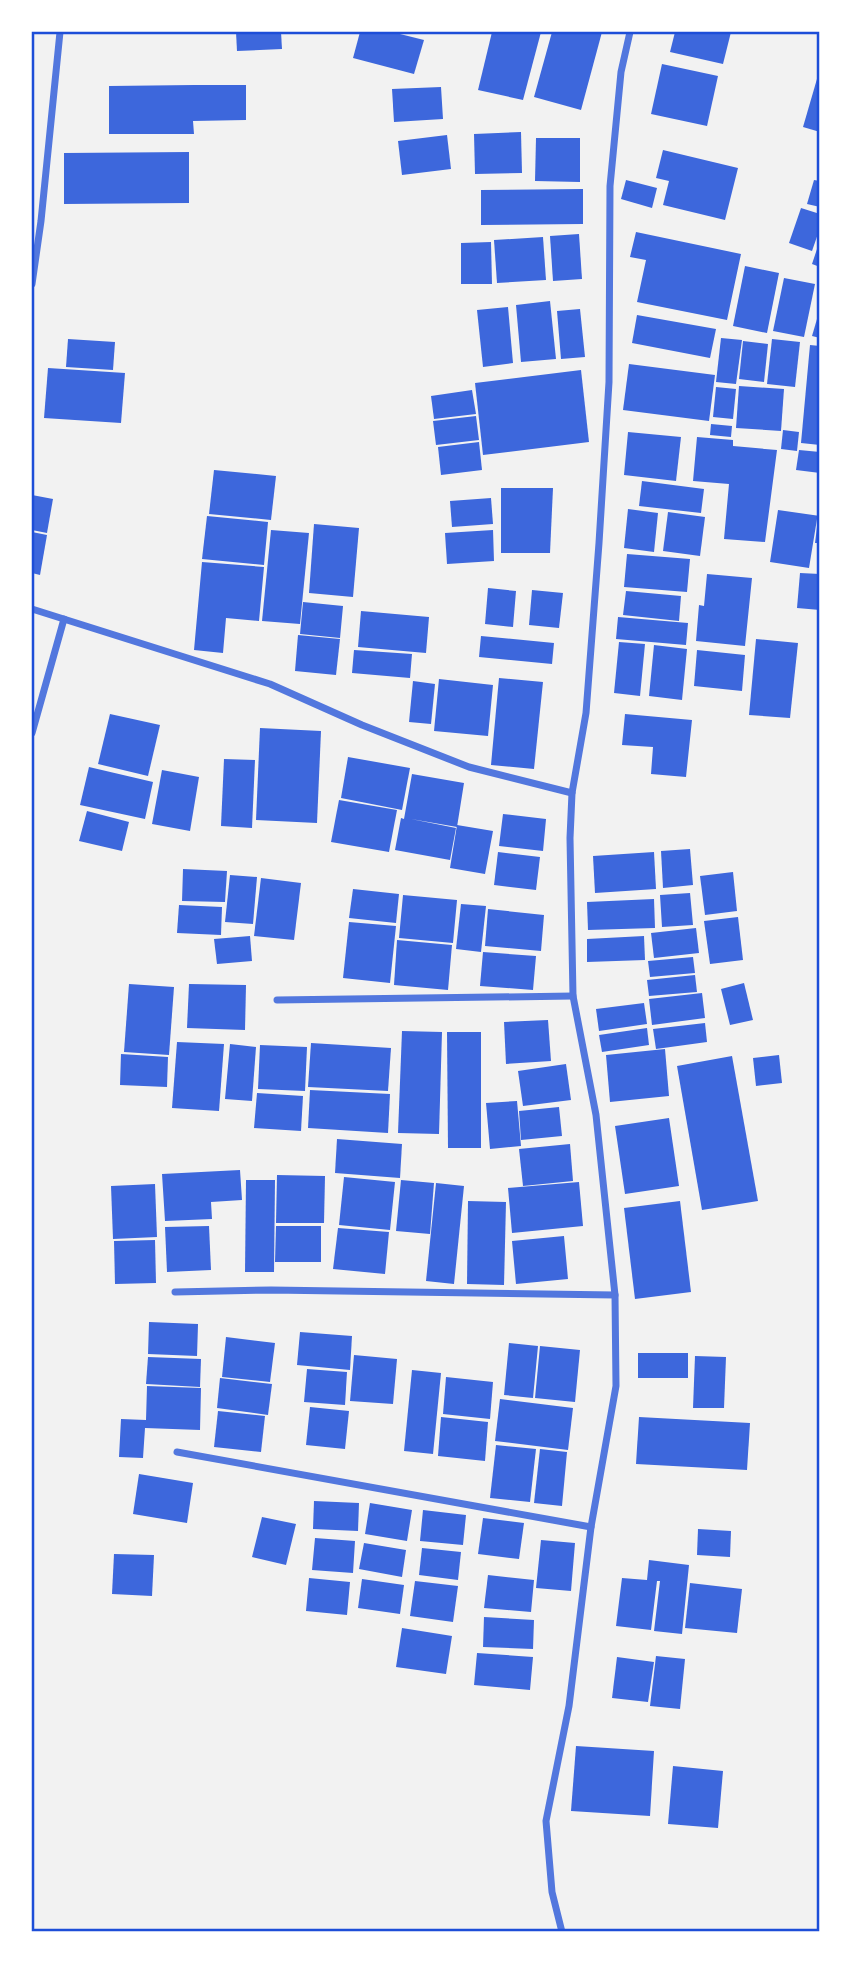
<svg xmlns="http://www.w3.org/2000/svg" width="851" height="1963" font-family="Helvetica,sans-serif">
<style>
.building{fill:#3d67dc}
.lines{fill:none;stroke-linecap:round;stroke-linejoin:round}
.minor{stroke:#5277de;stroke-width:7}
.neatline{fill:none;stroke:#1d4ed8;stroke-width:2.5}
</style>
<rect width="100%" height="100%" fill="#f2f2f2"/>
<g class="building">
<polygon points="236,32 281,32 282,49 237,51"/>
<polygon points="360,32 392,32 424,40 414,74 353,58"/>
<polygon points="492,32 541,32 523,100 478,90"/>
<polygon points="552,32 602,32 581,110 534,97"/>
<polygon points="675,32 731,32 723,64 670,52"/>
<polygon points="662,64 718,76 707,126 651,114"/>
<polygon points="819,72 820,73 820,132 803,127"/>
<polygon points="194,85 246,85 246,120 193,121 194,134 109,134 109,86"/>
<polygon points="441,87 443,119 394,122 392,89"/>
<polygon points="521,132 522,173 475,174 474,134"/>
<polygon points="447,135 451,169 402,175 398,141"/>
<polygon points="536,138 580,138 580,182 535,181"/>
<polygon points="663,150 738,168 725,220 663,205 669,181 656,178"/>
<polygon points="189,152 189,203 64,204 64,153"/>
<polygon points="626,180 657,188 652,208 621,199"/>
<polygon points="814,180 820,181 820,207 807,204"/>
<polygon points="583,189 583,224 481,225 481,190"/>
<polygon points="801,208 820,214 820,228 812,251 789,243"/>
<polygon points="636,232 741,254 727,320 637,302 646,260 630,257"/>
<polygon points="579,234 582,279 553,281 550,236"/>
<polygon points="543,237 546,280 497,283 494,240"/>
<polygon points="491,242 492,284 461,284 461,243"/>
<polygon points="819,243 820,243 820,267 812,264"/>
<polygon points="745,266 779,273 767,333 733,326"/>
<polygon points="784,278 815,284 804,337 773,331"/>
<polygon points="550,301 556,359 521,362 516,305"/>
<polygon points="508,307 513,363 483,367 477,310"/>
<polygon points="580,309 585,357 561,359 557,311"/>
<polygon points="637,315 716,329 710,358 632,343"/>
<polygon points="817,319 820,319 820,338 812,336"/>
<polygon points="721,338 742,340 736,384 716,382"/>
<polygon points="68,339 115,342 113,370 66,367"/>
<polygon points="772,339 800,342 795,387 767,384"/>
<polygon points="743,341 768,344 764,382 739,379"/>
<polygon points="810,345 820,346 820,445 801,443"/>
<polygon points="629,364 715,375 709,421 623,410"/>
<polygon points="48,368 125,373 121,423 44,418"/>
<polygon points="581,370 589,442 483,455 475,383"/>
<polygon points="739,386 784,389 781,431 736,428"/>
<polygon points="716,387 736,389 733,419 713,417"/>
<polygon points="472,390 476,414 434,419 431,396"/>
<polygon points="476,416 479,440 436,445 433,421"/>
<polygon points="711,424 732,426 731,437 710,435"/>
<polygon points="783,430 799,432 797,451 781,449"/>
<polygon points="628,432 681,437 676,481 624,475"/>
<polygon points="697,437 733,440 733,446 777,450 765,542 724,539 729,484 693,481"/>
<polygon points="479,442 482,470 441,475 438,447"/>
<polygon points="799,450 820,452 820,473 796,470"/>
<polygon points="214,470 276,476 271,520 209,514"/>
<polygon points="642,481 704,489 701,513 639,506"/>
<polygon points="501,488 553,488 550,553 501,553"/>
<polygon points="32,495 53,499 47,533 32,530"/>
<polygon points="491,498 493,524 452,527 450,501"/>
<polygon points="628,509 658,513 654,552 624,548"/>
<polygon points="778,510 820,516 820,519 817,519 809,568 770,562"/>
<polygon points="668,512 705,517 700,556 663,551"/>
<polygon points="207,516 268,522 264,565 202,559"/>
<polygon points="818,519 820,520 820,543 815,543"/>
<polygon points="314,524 359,528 353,597 309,593"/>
<polygon points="271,530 309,533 300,624 262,621"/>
<polygon points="493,530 494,561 447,564 445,533"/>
<polygon points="32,532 47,535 40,575 32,573"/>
<polygon points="627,554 690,559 687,592 624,587"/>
<polygon points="202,562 264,567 259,621 226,618 223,653 194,650"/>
<polygon points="800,573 820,574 820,610 797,608"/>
<polygon points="707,574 752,578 745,646 696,641 699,605 704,606"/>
<polygon points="488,588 516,591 513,627 485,624"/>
<polygon points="532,590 563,593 559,628 529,625"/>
<polygon points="626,591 681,596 679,621 623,615"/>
<polygon points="303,602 343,606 340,638 300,634"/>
<polygon points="361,611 429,617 426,653 358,647"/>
<polygon points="618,617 688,623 686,645 616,639"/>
<polygon points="298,635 340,639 336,675 295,671"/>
<polygon points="481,636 554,643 552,664 479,657"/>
<polygon points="756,639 798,643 790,718 749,715"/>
<polygon points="619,642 645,644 640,696 614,693"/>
<polygon points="654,645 687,649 682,700 649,696"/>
<polygon points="354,650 412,654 410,678 352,673"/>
<polygon points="697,650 745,655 742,691 694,686"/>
<polygon points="499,678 543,682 534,769 491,765"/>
<polygon points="439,679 493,685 488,736 434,731"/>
<polygon points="413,681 435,684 431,724 409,722"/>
<polygon points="110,714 160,725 148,776 98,764"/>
<polygon points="625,714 692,720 686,777 651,774 653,747 622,745"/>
<polygon points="260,728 321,731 317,823 256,820"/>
<polygon points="348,757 410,768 402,810 341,798"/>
<polygon points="224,759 255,760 252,828 221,826"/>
<polygon points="89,767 153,782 145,819 80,805"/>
<polygon points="162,770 199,777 190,831 152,824"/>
<polygon points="412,774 464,783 457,827 411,819 456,828 450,860 395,850 401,818 404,819"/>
<polygon points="339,800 397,810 389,852 331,842"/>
<polygon points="87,811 129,822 122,851 79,841"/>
<polygon points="503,814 546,819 543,851 499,846"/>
<polygon points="457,825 493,831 485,874 450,868"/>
<polygon points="690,849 693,885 663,888 661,851"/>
<polygon points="498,852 540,857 536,890 494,885"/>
<polygon points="654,852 656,889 595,893 593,856"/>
<polygon points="183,869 227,871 225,902 182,901"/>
<polygon points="733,872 737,911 705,915 700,876"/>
<polygon points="230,875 257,877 253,924 225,922"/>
<polygon points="261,878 301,883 294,940 254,936"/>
<polygon points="353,889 399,894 396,923 349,918"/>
<polygon points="690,893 693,925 662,927 660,895"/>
<polygon points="403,895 457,900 453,943 399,938"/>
<polygon points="654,899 655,928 588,930 587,902"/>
<polygon points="461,904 486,906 481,952 456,949"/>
<polygon points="179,905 222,907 221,935 177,933"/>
<polygon points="488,909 544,915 541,951 485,946"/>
<polygon points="738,917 743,960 710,964 704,921"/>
<polygon points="349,922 396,926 390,983 343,978"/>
<polygon points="696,928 699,953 654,958 651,933"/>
<polygon points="250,936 252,961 217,964 214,939"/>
<polygon points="644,936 645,960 587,962 587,939"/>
<polygon points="397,940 452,945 448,990 394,985"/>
<polygon points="483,952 536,956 533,990 480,986"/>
<polygon points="693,957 695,973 650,977 648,961"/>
<polygon points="695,975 697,992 649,996 647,980"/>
<polygon points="744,983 753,1020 730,1025 721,989"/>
<polygon points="129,984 174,987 169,1055 124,1052"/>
<polygon points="189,984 246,985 245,1030 187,1028"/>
<polygon points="702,993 705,1018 652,1025 649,999"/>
<polygon points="644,1003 647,1024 599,1031 596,1009"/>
<polygon points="548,1020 551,1061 506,1064 504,1022"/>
<polygon points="705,1023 707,1042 656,1049 653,1029"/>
<polygon points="647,1028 649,1045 602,1052 599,1035"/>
<polygon points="402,1031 442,1032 439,1134 398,1133"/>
<polygon points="447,1032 481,1032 481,1148 448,1148"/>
<polygon points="177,1042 224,1044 219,1111 172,1108"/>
<polygon points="311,1043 391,1048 388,1091 308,1087"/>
<polygon points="230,1044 256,1047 252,1101 225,1099"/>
<polygon points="260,1045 307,1047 305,1091 258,1089"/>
<polygon points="665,1049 669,1096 610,1102 606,1055"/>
<polygon points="121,1054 168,1057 167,1087 120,1085"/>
<polygon points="779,1055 782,1083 756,1086 753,1058"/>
<polygon points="732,1056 758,1201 702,1210 677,1066"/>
<polygon points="566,1064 571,1100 523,1106 518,1071"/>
<polygon points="310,1090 390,1094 388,1133 308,1128"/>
<polygon points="257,1093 303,1096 301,1131 254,1128"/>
<polygon points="517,1101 521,1146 490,1149 486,1103"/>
<polygon points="559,1107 562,1136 521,1140 519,1111"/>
<polygon points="669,1118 679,1186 625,1194 615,1126"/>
<polygon points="337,1139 402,1144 400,1178 335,1173"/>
<polygon points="570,1144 573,1181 523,1186 519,1149"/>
<polygon points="240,1170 242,1200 211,1202 212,1219 165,1221 162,1174"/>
<polygon points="277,1175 325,1176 324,1223 276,1223"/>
<polygon points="344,1177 395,1182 390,1230 339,1225"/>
<polygon points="246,1180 275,1180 274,1272 245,1272"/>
<polygon points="401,1180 434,1183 430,1234 396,1231"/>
<polygon points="579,1182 583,1226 512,1233 508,1188"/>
<polygon points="436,1183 464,1186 454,1284 426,1281"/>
<polygon points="155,1184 157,1237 113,1239 111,1186"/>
<polygon points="468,1201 506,1202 504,1285 467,1284"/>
<polygon points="680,1201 691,1292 635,1299 624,1208"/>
<polygon points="209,1226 211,1270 167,1272 165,1227"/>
<polygon points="276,1226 321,1226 321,1262 275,1262"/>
<polygon points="338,1228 389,1232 385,1274 333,1269"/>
<polygon points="564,1236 568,1279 516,1284 512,1241"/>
<polygon points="155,1240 156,1283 115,1284 114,1241"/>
<polygon points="149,1322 198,1324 197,1356 148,1354"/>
<polygon points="300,1332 352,1336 350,1370 297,1365"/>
<polygon points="226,1337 275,1343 270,1382 222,1377"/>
<polygon points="509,1343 538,1346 533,1398 504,1395"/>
<polygon points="540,1346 580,1350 575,1402 535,1398"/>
<rect x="638" y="1353" width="50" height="25"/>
<polygon points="354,1355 397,1359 393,1404 350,1401"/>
<polygon points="695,1356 726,1357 724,1408 693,1408"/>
<polygon points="148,1357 201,1359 200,1387 146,1384"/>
<polygon points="307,1369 347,1372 345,1405 304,1402"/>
<polygon points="412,1370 441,1373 433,1454 404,1451"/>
<polygon points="446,1377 493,1382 490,1419 443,1414"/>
<polygon points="220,1378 272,1384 268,1415 217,1408"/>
<polygon points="147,1386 201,1388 200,1430 145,1428 143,1458 119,1457 121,1419 146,1420"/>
<polygon points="500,1399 573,1408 568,1450 495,1441"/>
<polygon points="310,1407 349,1411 345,1449 306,1445"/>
<polygon points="218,1411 265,1416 261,1452 214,1447"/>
<polygon points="441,1417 488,1422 485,1461 438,1456"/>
<polygon points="639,1417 750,1423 747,1470 636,1464"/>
<polygon points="496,1445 536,1449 530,1502 490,1498"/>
<polygon points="540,1449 567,1452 562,1506 534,1503"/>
<polygon points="139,1474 193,1483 187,1523 133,1514"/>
<polygon points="314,1501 359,1503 358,1531 313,1529"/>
<polygon points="370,1503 412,1510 407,1541 365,1534"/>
<polygon points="423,1510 466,1515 463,1545 420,1541"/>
<polygon points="262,1517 296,1524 286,1565 252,1557"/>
<polygon points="483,1518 524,1523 519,1559 478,1554"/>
<polygon points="698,1529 731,1531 730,1557 697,1555"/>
<polygon points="315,1538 355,1541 353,1573 312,1570"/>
<polygon points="541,1540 575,1543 571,1591 536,1588"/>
<polygon points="364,1543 406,1550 402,1577 359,1569"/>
<polygon points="422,1548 461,1552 458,1580 419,1575"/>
<polygon points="114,1554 154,1555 152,1596 112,1594"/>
<polygon points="649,1560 689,1565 682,1634 654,1631 660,1581 657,1581 651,1630 616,1626 622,1578 647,1580"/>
<polygon points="488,1575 534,1580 531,1612 484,1608"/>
<polygon points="309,1578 350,1582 347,1615 306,1611"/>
<polygon points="362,1579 404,1585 400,1614 358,1608"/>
<polygon points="415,1581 458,1586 453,1622 410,1616"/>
<polygon points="690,1583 742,1589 737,1633 685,1628"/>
<polygon points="484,1617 534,1620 533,1649 483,1647"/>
<polygon points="402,1628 452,1636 446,1674 396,1667"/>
<polygon points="477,1653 533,1657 530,1690 474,1685"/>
<polygon points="656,1656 685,1659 680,1709 650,1706"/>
<polygon points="617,1657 654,1662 648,1702 612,1698"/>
<polygon points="576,1746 654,1751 650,1816 571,1811"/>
<polygon points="673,1766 723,1771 718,1828 668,1824"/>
</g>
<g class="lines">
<g class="minor">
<polyline points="32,284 41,221 60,32"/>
<polyline points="32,609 270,684 362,725 469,767 572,793"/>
<polyline points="32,733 64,619"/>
<polyline points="277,1000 573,996"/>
<polyline points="175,1292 271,1290 615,1295"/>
<polyline points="177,1452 591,1527"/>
<polyline points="562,1932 552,1892 546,1821 569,1706 591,1527 616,1386 615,1295 596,1115 573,996 570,838 572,793 586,713 599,543 609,382 610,186 621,72 630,32"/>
</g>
</g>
<rect width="851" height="1963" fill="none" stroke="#ffffff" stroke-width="66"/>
<rect x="33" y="33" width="785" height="1897" class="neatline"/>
</svg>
